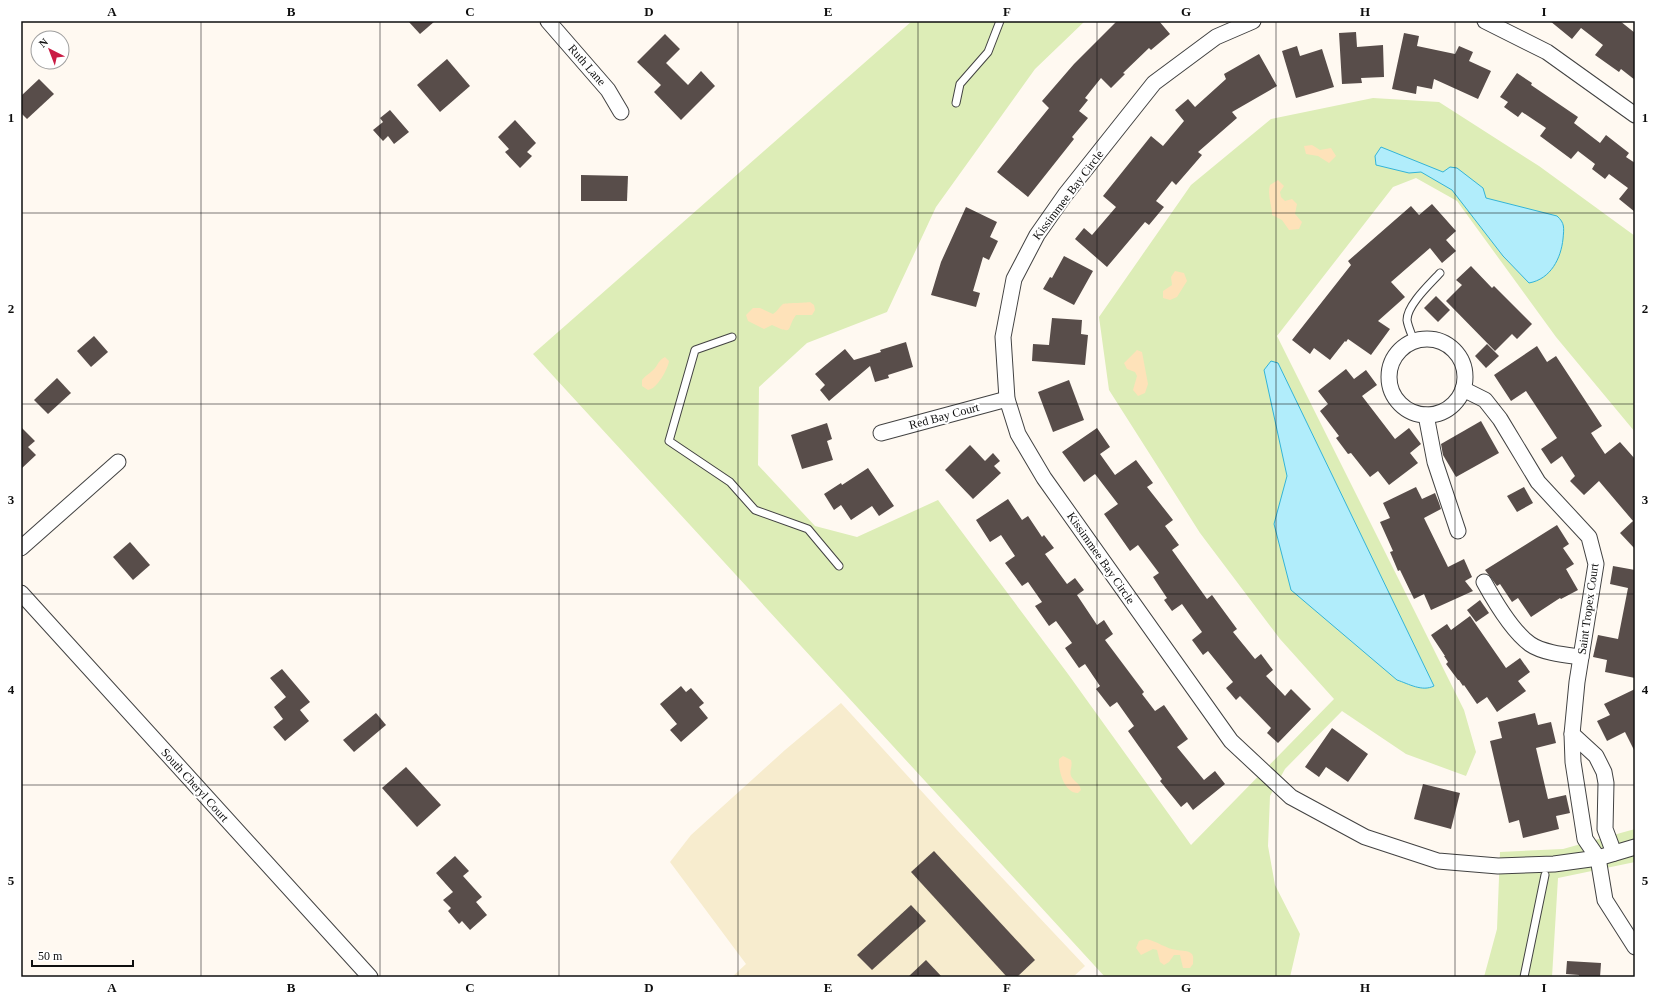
<svg xmlns="http://www.w3.org/2000/svg" width="1656" height="998" font-family="'Times New Roman',serif">
<style>
.farmland{fill:#f7ecce}
.green{fill:#ddedb7}
.sand{fill:#fee2b9}
.water{fill:#b1edfb;stroke:#33b4d7}
.building{fill:#584d4a}
.lines{fill:none;stroke-linecap:round;stroke-linejoin:round}
.lane-casing{stroke:#424242;stroke-width:9}
.street-casing{stroke:#424242;stroke-width:17}
.lane{stroke:#fff;stroke-width:7}
.street{stroke:#fff;stroke-width:15}
.grid{fill:none;stroke:#0f0f0f;stroke-width:1;stroke-opacity:0.55}
.labels{text-anchor:middle;stroke-width:4;stroke-linejoin:round;paint-order:stroke}
.street-label{font-size:12px;fill:#0f0f0f;stroke:#fff}
.neatline{fill:none;stroke:#0f0f0f;stroke-width:1.5}
.grid-label{font-size:13px;text-anchor:middle;font-weight:bold;fill:#0f0f0f}
</style>
<rect width="100%" height="100%" fill="#fff9f1"/>
<polygon class="farmland" points="841,703 957,830 1085,966 1073,977 732,977 746,964 670,862 691,835 785,750"/>
<g class="green">
<polygon points="912,21 1085,21 1035,69 936,207 887,312 807,343 759,387 758,465 815,526 857,537 938,500 1068,674 1191,845 1334,699 1280,639 1200,533 1109,390 1099,317 1191,185 1271,119 1373,98 1439,102 1539,166 1635,236 1635,432 1556,337 1457,201 1416,178 1393,187 1277,336 1464,710 1476,752 1466,776 1406,754 1342,711 1285,769 1270,796 1268,846 1275,885 1300,934 1290,977 1105,977 533,354"/>
<polygon points="1635,829 1635,862 1558,878 1552,977 1484,977 1497,929 1500,852 1563,849"/>
</g>
<g class="sand">
<polygon points="1312,145 1320,150 1331,148 1336,156 1329,163 1318,156 1306,154 1304,146"/>
<path d="M 1278,180 L 1284,186 L 1280,192 L 1281,197 L 1285,201 L 1292,199 L 1297,204 L 1295,214 L 1302,222 L 1299,229 L 1289,230 L 1282,220 L 1272,215 C 1272,205 1267,195 1270,185 Z"/>
<polygon points="1175,271 1184,273 1187,281 1177,297 1170,300 1163,298 1163,291 1172,285 1171,277"/>
<path d="M 810,302 L 814,305 L 815,310 L 812,315 L 796,315 C 786,328 795,336 772,325 L 764,329 L 748,321 L 746,315 L 753,308 L 760,308 L 773,314 C 778,311 779,307 783,304 C 784,303 806,303 810,302 Z"/>
<polygon points="1137,350 1142,352 1148,384 1145,393 1138,396 1133,390 1137,376 1135,372 1127,369 1124,363"/>
<path d="M 665,357 L 669,361 C 668,369 657,389 648,390 L 642,386 L 642,380 C 646,375 652,372 655,368 C 659,363 659,360 665,357 Z"/>
<path d="M 1063,756 L 1071,760 C 1073,766 1069,771 1071,776 C 1074,782 1080,783 1081,790 L 1078,793 C 1064,793 1058,770 1059,759 Z"/>
<path d="M 1146,939 C 1157,941 1166,949 1177,950 C 1182,951 1188,950 1192,954 C 1194,957 1193,961 1193,964 L 1190,968 L 1183,968 L 1180,955 L 1174,955 L 1169,962 L 1164,965 L 1160,962 L 1157,950 L 1153,949 L 1141,955 L 1136,948 L 1139,941 Z"/>
</g>
<g class="water">
<path d="M 1381,147 L 1443,172 L 1450,167 L 1457,168 L 1483,188 L 1486,198 L 1557,216 C 1565,223 1564,228 1563,239 C 1561,258 1551,279 1529,283 L 1503,256 L 1452,190 L 1421,172 L 1409,173 L 1376,165 L 1375,156 Z"/>
<path d="M 1271,361 L 1278,363 L 1434,686 C 1422,692 1409,684 1397,680 L 1291,590 L 1274,524 L 1287,476 L 1264,370 Z"/>
</g>
<g class="building">
<polygon points="408,21 435,21 420,34"/>
<polygon points="1117,21 1159,21 1170,34 1151,50 1149,48 1123,73 1125,74 1111,88 1101,78 1085,98 1088,100 1079,111 1088,118 1072,137 1074,139 1028,197 997,172 1049,108 1042,101 1074,64"/>
<polygon points="1550,21 1620,21 1635,33 1635,80 1621,69 1619,72 1595,55 1603,45 1581,28 1572,39"/>
<polygon points="1356,32 1357,47 1383,45 1384,77 1361,78 1362,83 1342,84 1339,33"/>
<polygon points="1404,33 1419,36 1417,46 1455,54 1459,46 1473,52 1469,61 1491,71 1478,99 1434,79 1432,89 1417,86 1416,94 1392,89"/>
<polygon points="665,34 680,49 666,63 688,85 701,71 715,86 681,120 654,92 661,85 637,62"/>
<polygon points="1297,46 1300,56 1322,49 1334,87 1296,98 1282,51"/>
<polygon points="1259,54 1277,86 1232,112 1237,118 1198,152 1202,155 1176,185 1172,181 1156,201 1164,207 1149,225 1145,222 1107,267 1075,239 1084,228 1092,235 1116,207 1103,196 1151,136 1163,146 1184,121 1175,110 1188,99 1195,107 1226,79 1224,74"/>
<polygon points="447,59 470,86 440,112 417,85"/>
<polygon points="1517,73 1532,83 1531,85 1578,117 1574,123 1600,143 1606,135 1629,153 1626,157 1635,163 1635,212 1619,199 1628,188 1609,174 1605,179 1592,169 1595,164 1578,151 1571,159 1540,136 1546,128 1522,112 1518,117 1504,107 1508,102 1500,97"/>
<polygon points="39,79 54,94 27,119 21,113 21,96"/>
<polygon points="390,110 409,132 394,144 388,136 383,141 373,130 383,122 380,118"/>
<polygon points="515,120 536,143 527,152 532,156 520,168 505,152 509,149 498,137"/>
<polygon points="581,175 628,176 627,201 581,201"/>
<polygon points="1432,204 1456,231 1446,240 1456,251 1442,263 1430,248 1391,282 1405,297 1378,321 1390,329 1371,355 1348,339 1346,342 1345,341 1330,360 1314,348 1310,354 1292,340 1351,265 1348,261 1411,206 1419,215"/>
<polygon points="966,207 997,222 990,237 998,241 989,260 983,257 973,291 980,293 976,307 931,295 941,262"/>
<polygon points="1064,256 1093,271 1074,305 1043,289 1050,277 1052,278"/>
<polygon points="1471,266 1492,288 1494,286 1532,324 1517,339 1512,334 1495,351 1446,301 1462,285 1456,280"/>
<polygon points="1436,296 1450,310 1438,322 1424,308"/>
<polygon points="1052,318 1082,320 1081,334 1088,335 1085,365 1032,361 1033,344 1049,345"/>
<polygon points="94,336 108,352 91,367 77,351"/>
<polygon points="906,342 913,367 888,375 889,378 875,382 870,366 829,401 820,390 825,385 815,374 845,349 854,360 881,352 880,350"/>
<polygon points="1487,344 1499,356 1486,368 1475,356"/>
<polygon points="1537,346 1547,362 1556,356 1602,426 1591,433 1605,454 1620,442 1635,459 1635,549 1620,533 1633,521 1599,481 1584,495 1570,481 1575,476 1562,456 1551,464 1541,449 1557,438 1526,391 1511,401 1494,375"/>
<polygon points="1346,369 1354,379 1366,370 1377,385 1362,396 1395,439 1409,428 1421,444 1410,453 1418,463 1389,485 1378,471 1370,477 1351,453 1348,454 1336,438 1339,436 1320,411 1328,404 1318,391"/>
<polygon points="57,378 71,393 48,414 34,400"/>
<polygon points="1069,380 1084,420 1053,432 1038,392"/>
<polygon points="1481,421 1499,453 1456,477 1443,455 1441,444"/>
<polygon points="827,423 832,439 827,441 833,460 802,469 791,435"/>
<polygon points="21,427 35,441 28,447 36,455 21,469"/>
<polygon points="1097,428 1110,447 1100,454 1115,475 1136,460 1153,483 1147,487 1173,520 1165,526 1179,545 1172,550 1207,599 1212,595 1237,629 1233,632 1255,659 1261,654 1273,670 1266,676 1285,696 1291,689 1311,709 1278,743 1267,733 1271,728 1240,696 1236,700 1226,688 1233,682 1208,651 1203,655 1192,640 1202,632 1182,604 1172,611 1164,600 1167,598 1153,577 1159,573 1138,545 1130,551 1104,514 1118,504 1095,474 1084,482 1062,452"/>
<polygon points="970,445 985,461 993,453 1000,461 994,466 1001,473 973,499 945,470"/>
<polygon points="868,468 894,506 879,516 872,506 851,520 841,505 834,510 824,494 841,483 842,485"/>
<polygon points="1416,487 1422,499 1435,493 1439,503 1441,509 1424,518 1448,567 1464,559 1472,577 1465,581 1473,591 1431,610 1424,594 1414,599 1400,570 1398,571 1390,552 1393,551 1380,522 1390,518 1383,503"/>
<polygon points="1524,487 1533,503 1517,512 1507,496"/>
<polygon points="1008,499 1022,520 1028,516 1042,537 1044,535 1054,548 1045,554 1067,584 1075,578 1084,590 1077,595 1097,625 1104,620 1113,634 1105,640 1144,692 1142,694 1155,711 1164,705 1188,739 1177,747 1204,780 1215,771 1225,784 1193,810 1187,802 1181,807 1160,781 1162,779 1128,731 1134,726 1117,702 1110,707 1096,689 1100,686 1085,664 1079,668 1065,648 1072,643 1056,621 1049,626 1035,606 1042,602 1028,582 1022,586 1005,563 1015,556 1001,535 990,542 976,520"/>
<polygon points="1557,525 1569,544 1563,548 1574,564 1566,569 1578,590 1561,599 1560,598 1531,617 1518,598 1512,602 1500,584 1497,586 1485,570"/>
<polygon points="130,542 150,565 133,580 113,557"/>
<polygon points="1613,566 1635,570 1635,678 1605,672 1607,660 1593,657 1598,635 1618,639 1628,588 1610,584"/>
<polygon points="1480,600 1489,613 1476,622 1467,610"/>
<polygon points="1470,616 1506,668 1520,658 1530,672 1518,681 1526,691 1497,712 1487,697 1477,704 1464,685 1463,686 1459,680 1458,680 1446,664 1448,662 1444,656 1445,656 1431,635 1447,624 1451,630"/>
<polygon points="282,669 310,702 300,710 309,721 285,741 273,727 283,719 274,707 286,697 270,678"/>
<polygon points="681,686 686,692 691,688 704,703 699,707 708,718 681,742 670,730 677,724 660,704"/>
<polygon points="1635,689 1635,752 1625,732 1607,741 1597,721 1610,715 1604,704"/>
<polygon points="376,713 386,725 354,752 343,740"/>
<polygon points="1535,713 1538,725 1551,722 1556,743 1536,748 1548,799 1566,795 1570,813 1556,816 1559,829 1523,838 1519,820 1509,823 1490,741 1502,738 1498,722"/>
<polygon points="1332,728 1368,754 1348,782 1326,767 1319,777 1305,767"/>
<polygon points="406,767 441,805 417,827 382,788"/>
<polygon points="1423,784 1460,793 1451,829 1414,819"/>
<polygon points="934,851 1035,960 1017,977 1007,977 911,872"/>
<polygon points="455,856 469,871 463,876 482,897 476,902 487,915 470,930 462,921 459,924 448,911 451,908 443,900 453,892 436,873"/>
<polygon points="911,905 926,921 872,970 857,955"/>
<polygon points="926,960 942,977 908,977"/>
<polygon points="1567,961 1601,963 1600,977 1579,977 1579,975 1566,974"/>
</g>
<g class="lines">
<defs>
<g id="lane">
<polyline points="956,103 960,84 988,52 1000,21"/>
<polyline points="732,337 695,350 669,441 730,482 755,510 808,529 839,566"/>
<path d="M 1414,341 C 1412,335 1408,327 1407,320 C 1407,305 1430,284 1440,273"/>
<polyline points="1524,977 1545,875"/>
</g>
<g id="street">
<polyline points="548,21 608,90 621,112"/>
<polyline points="1253,21 1216,37 1154,83 1065,195 1037,235 1014,279 1003,337 1007,399 1018,434 1044,478 1231,741 1291,797 1365,837 1438,861 1498,866 1554,864 1598,858 1635,847"/>
<polyline points="1485,21 1547,52 1635,115"/>
<circle cx="1427" cy="377" r="38"/>
<polyline points="1463,389 1485,400 1500,419 1538,482 1589,537 1596,564 1577,682 1572,734 1573,762 1585,839 1598,858 1605,900 1635,947"/>
<polyline points="1426,415 1435,462 1458,531"/>
<polyline points="881,433 1007,399"/>
<polyline points="21,548 118,462"/>
<path d="M 1484,582 C 1495,602 1512,631 1530,644 C 1543,653 1566,655 1581,657"/>
<polyline points="21,593 370,977"/>
<polyline points="1572,734 1596,756 1604,772 1606,783 1605,829 1614,853"/>
</g>
</defs>
<use href="#lane" class="lane-casing"/>
<use href="#street" class="street-casing"/>
<use href="#lane" class="lane"/>
<use href="#street" class="street"/>
</g>
<path class="grid" d="M 201,21 L 201,977M 380,21 L 380,977M 559,21 L 559,977M 738,21 L 738,977M 918,21 L 918,977M 1097,21 L 1097,977M 1276,21 L 1276,977M 1455,21 L 1455,977M 21,213 L 1635,213M 21,404 L 1635,404M 21,594 L 1635,594M 21,785 L 1635,785"/>
<g class="labels">
<g class="street-label">
<text transform="translate(587 65) rotate(49)" y="4">Ruth Lane</text>
<text transform="translate(1068 195) rotate(-53)" y="4">Kissimmee Bay Circle</text>
<text transform="translate(944 416) rotate(-15)" y="4">Red Bay Court</text>
<text transform="translate(1101 558) rotate(55)" y="4">Kissimmee Bay Circle</text>
<text transform="translate(1588 609) rotate(-82)" y="4">Saint Tropex Court</text>
<text transform="translate(195 785) rotate(48)" y="4">South Cheryl Court</text>
</g>
</g>
<rect width="1656" height="998" fill="none" stroke="#ffffff" stroke-width="44"/>
<g transform="translate(50 50) rotate(318)"><circle r="19" fill="#ffffff" stroke="#9f9f9f"/>
<path d="M0-3L7 15L0 10L-7 15Z" fill="#ca1c45"/>
<text y="-6" font-size="11" font-weight="bold" text-anchor="middle" fill="#0f0f0f">N</text>
</g>
<path d="M32 960v6h101v-6" fill="none" stroke="#0f0f0f" stroke-width="2"/>
<text x="38" y="960" font-size="12" fill="#0f0f0f" stroke="#ffffff" stroke-width="3" paint-order="stroke">50 m</text>
<rect x="22" y="22" width="1612" height="954" class="neatline"/>
<g class="grid-label">
<text x="112" y="16">A</text>
<text x="291" y="16">B</text>
<text x="470" y="16">C</text>
<text x="649" y="16">D</text>
<text x="828" y="16">E</text>
<text x="1007" y="16">F</text>
<text x="1186" y="16">G</text>
<text x="1365" y="16">H</text>
<text x="1544" y="16">I</text>
<text x="11" y="122">1</text>
<text x="1645" y="122">1</text>
<text x="11" y="313">2</text>
<text x="1645" y="313">2</text>
<text x="11" y="504">3</text>
<text x="1645" y="504">3</text>
<text x="11" y="694">4</text>
<text x="1645" y="694">4</text>
<text x="11" y="885">5</text>
<text x="1645" y="885">5</text>
<text x="112" y="992">A</text>
<text x="291" y="992">B</text>
<text x="470" y="992">C</text>
<text x="649" y="992">D</text>
<text x="828" y="992">E</text>
<text x="1007" y="992">F</text>
<text x="1186" y="992">G</text>
<text x="1365" y="992">H</text>
<text x="1544" y="992">I</text>
</g>
</svg>
